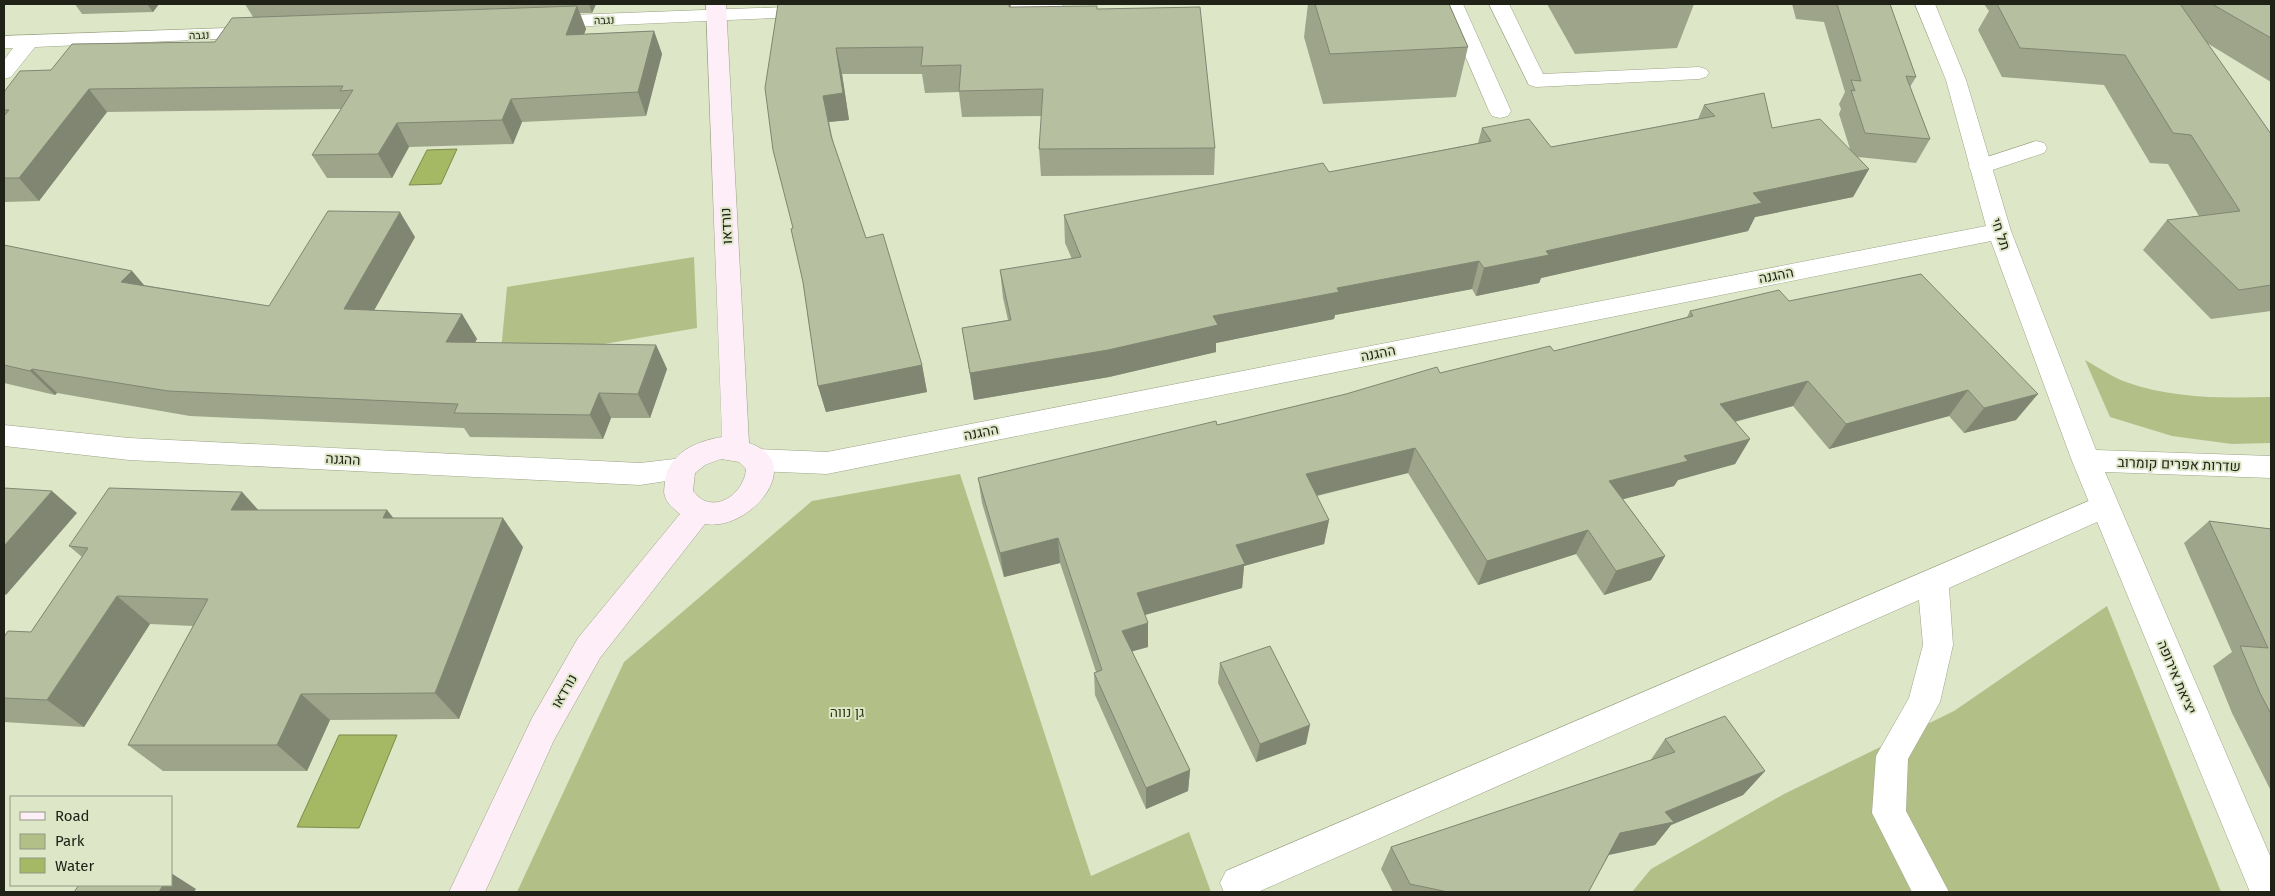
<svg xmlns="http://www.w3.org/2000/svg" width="2275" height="896" font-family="'Fira Sans',Heebo,sans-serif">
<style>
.green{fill:#b2c088}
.water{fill:#a5b863;stroke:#7d8b4c}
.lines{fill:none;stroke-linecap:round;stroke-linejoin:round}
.lane-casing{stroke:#9da487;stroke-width:1}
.street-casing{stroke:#9da487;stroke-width:1}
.secondary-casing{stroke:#9da487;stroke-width:1}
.lane{fill:#fff;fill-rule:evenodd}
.street{fill:#fff;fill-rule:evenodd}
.secondary{fill:#fdeef7;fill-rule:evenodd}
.wall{fill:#9da48a}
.shaded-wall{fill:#808671}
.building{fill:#b7bfa1;stroke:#808671}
.labels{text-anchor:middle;stroke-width:4;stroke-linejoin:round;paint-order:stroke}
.far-street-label{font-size:11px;fill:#202217;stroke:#dde6c7}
.street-label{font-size:14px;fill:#202217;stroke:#dde6c7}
.park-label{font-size:14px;fill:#323a16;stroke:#dde6c7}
</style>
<rect width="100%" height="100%" fill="#dde6c7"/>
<g class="green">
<polygon points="694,257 697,328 500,362 507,287"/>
<path d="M 2085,360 C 2098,367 2112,377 2126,382 C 2174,399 2221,398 2271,397 L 2271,443 L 2232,444 L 2172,436 L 2110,417 Z"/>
<polygon points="960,474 1091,876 1189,832 1211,892 517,892 624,662 812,501"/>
<polygon points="2107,606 2221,892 1632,892 1651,869 1784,794 1954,711"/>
</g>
<g class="water">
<polygon points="457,149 441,184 409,185 427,150"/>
<polygon points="339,735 397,735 359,828 297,827"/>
</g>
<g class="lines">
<defs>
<g id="lane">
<polygon points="1443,4 1463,4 1511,111 1508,116 1500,118 1492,116 1489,111"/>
<polygon points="1489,4 1509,4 1543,74 1699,67 1706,69 1709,73 1706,77 1699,79 1536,87 1529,85"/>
<polygon points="2036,141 2044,143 2047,148 2044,153 1980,174 1972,172 1969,167 1972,162"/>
<polygon points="2105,494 2115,498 2119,506 2115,514 1949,588 1953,645 1940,702 1908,759 1906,811 1949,892 1912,892 1872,813 1876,756 1909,698 1923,645 1919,600 1258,892 1224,892 1220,883 1226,871"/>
</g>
<g id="street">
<polygon points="967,4 1064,4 1061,8 1054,10 975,13 968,11 965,7"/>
<polygon points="1915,4 1935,4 1966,80 2011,231 2096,450 2271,456 2271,478 2105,472 2271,858 2271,892 2250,892 2072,461 1991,241 827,474 757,471 747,468 743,460 747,452 757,449 827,452 1986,226 1946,80"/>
<polygon points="814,6 821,8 824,12 821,16 545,28 538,26 535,22 538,18 545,16"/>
<polygon points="257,27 264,29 267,33 264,37 35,47 11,77 4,79 4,60 13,48 4,48 4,36"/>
<polygon points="4,425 129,438 640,463 683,458 693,461 697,469 693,477 640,485 129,460 4,446"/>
</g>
<path id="secondary" d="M 706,4 L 726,4 L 749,443 C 808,462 750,532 705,524 L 600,658 L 554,740 L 485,892 L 449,892 L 532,718 L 578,638 L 680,514 C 674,509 667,504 665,496 C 663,492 665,486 665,481 C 669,453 696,441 722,437 ZM 721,459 L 739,462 L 746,469 C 745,488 725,508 705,501 C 700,499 696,494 693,491 L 695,473 L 705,465 Z"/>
</defs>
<use href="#lane" class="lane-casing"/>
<use href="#street" class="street-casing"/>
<use href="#secondary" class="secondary-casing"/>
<use href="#lane" class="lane"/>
<use href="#street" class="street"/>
<use href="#secondary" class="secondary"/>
</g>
<g class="wall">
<polygon points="75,4 159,4 153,12 82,14"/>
<polygon points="245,4 596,4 592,13 580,13 586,29 584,34 654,31 662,54 646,116 522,122 513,144 409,147 392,178 327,178 312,155 341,109 107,112 39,201 4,202 4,92 51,70 215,42 253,17"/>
<polygon points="778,4 1011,4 1011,7 1097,9 1215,148 1214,175 1041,176 1039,149 1042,116 962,117 959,92 925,93 922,74 842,74 849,120 829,122 833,142 866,238 922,365 927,392 826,412 818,386 803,282 793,228"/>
<polygon points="1308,4 1449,4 1468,47 1456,97 1323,104 1304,37"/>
<polygon points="1547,4 1694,4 1677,48 1575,54"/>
<polygon points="1792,4 1890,4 1916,77 1910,87 1930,139 1916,163 1858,157 1869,169 1853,197 1755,217 1748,231 1541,278 1539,283 1476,296 1472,289 1335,315 1334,319 1216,343 1216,352 1109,377 974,400 962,328 1008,320 1003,298 1000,270 1072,259 1065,243 1064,215 1329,172 1478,143 1482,128 1551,147 1698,119 1704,105 1772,128 1850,149 1839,114 1841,109 1839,104 1845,92 1824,22 1796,19"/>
<polygon points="1984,4 2271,4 2271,82 2207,43 2271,134 2271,311 2211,319 2143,250 2167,220 2199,216 2168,164 2150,163 2104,85 2002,77 1978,30 1989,11"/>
<polygon points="415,237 374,310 462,314 477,339 474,343 656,345 667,369 650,418 611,418 603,439 470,437 464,428 190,416 57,393 55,395 4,383 4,245 132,271 144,285 269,306"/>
<polygon points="1921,274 2016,420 1964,433 1949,416 1829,449 1793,406 1735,422 1750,439 1735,464 1678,480 1674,486 1623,499 1665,556 1651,580 1604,595 1576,554 1478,585 1408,473 1317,496 1329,520 1324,544 1244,566 1242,588 1145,615 1148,647 1132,651 1190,770 1188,791 1146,809 1095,695 1094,673 1096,672 1060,563 1004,577 982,503 978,478 1217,425 1440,373 1554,351 1687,317 1690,311 1789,301"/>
<polygon points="242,492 258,510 387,510 393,518 523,547 459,719 330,720 307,771 163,771 128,745 193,626 150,624 84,727 4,722 4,637 31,632 82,557 69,546"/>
<polygon points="2209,521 2271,529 2271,789 2270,789 2232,713 2213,666 2232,652 2184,543"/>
<polygon points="1220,663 1306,744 1256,762 1218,683"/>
<polygon points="1665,739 1765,771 1743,795 1671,825 1655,845 1609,855 1588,892 1393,892 1381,869 1391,847 1650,761"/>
</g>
<g class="shaded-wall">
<polygon points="147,4 159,4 153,12"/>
<polygon points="589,4 596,4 592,13"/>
<polygon points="577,6 586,29 575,58 566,35"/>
<polygon points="654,31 662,54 646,116 638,92"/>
<polygon points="836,48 842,74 849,120 829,122 838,163 823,96"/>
<polygon points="89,89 107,112 39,201 19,178"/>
<polygon points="511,99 522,122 513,144 502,120"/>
<polygon points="397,123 409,147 392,178 378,154"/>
<polygon points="1869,169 1853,197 1755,217 1748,231 1541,278 1539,283 1476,296 1484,268 1753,193"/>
<polygon points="400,212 415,237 361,334 344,309"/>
<polygon points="1479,261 1472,289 1335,315 1334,319 1216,343 1216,352 1109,377 974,400 970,373 1213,316 1337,288"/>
<polygon points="132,271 153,296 121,282"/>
<polygon points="462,314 477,339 461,367 446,342"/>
<polygon points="656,345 667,369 650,418 638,394"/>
<polygon points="922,365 927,392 826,412 818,386"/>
<polygon points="32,369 57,393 55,395 30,371"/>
<polygon points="1808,381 1793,406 1706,429 1720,404"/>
<polygon points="1968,390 1949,416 1829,449 1846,424"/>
<polygon points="599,393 611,418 603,439 590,415"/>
<polygon points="2038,394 2016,420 1964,433 1984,408"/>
<polygon points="1750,439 1735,464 1678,480 1674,486 1597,506 1609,481 1684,456"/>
<polygon points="1415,448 1408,473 1302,499 1306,474"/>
<polygon points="52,491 77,513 6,595 4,593 4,546"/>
<polygon points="242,492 269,522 231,510"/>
<polygon points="387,510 410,539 383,518"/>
<polygon points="503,518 523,547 459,719 435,693"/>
<polygon points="1329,520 1324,544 1244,566 1242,588 1137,617 1137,593 1236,545"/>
<polygon points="1588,530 1576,554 1478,585 1487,561"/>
<polygon points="1058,538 1060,563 1004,577 1000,553"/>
<polygon points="1665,556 1651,580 1604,595 1616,571"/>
<polygon points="117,596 150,624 84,727 47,700"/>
<polygon points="1148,623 1148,647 1123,654 1122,631"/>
<polygon points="301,694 330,720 307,771 277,745"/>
<polygon points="1310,725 1306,744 1256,762 1260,744"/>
<polygon points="1190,770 1188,791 1146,809 1146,788"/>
<polygon points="1765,771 1743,795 1671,825 1655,845 1603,856 1620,833 1665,812"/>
<polygon points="171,873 196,889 194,892 159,892 163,885 171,885"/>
</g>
<g class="building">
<polygon points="778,4 1009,4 1009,7 1097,6 1097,9 1200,7 1215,148 1039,149 1043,89 959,91 961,65 921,66 923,47 836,48 843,93 823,96 831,136 866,238 883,234 922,365 818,386 803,282 791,229 793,228 773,150 765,88"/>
<polygon points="1315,4 1449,4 1468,47 1330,54"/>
<polygon points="1837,4 1890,4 1916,77 1906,76 1930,139 1865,133 1851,90 1855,91 1851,80 1861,81"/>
<polygon points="1997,4 2180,4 2271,134 2271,285 2239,290 2167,220 2240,211 2191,135 2173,133 2125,55 2020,48"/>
<polygon points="2212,4 2271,4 2271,38"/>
<polygon points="577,6 566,35 654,31 638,92 511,99 502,120 397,123 378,154 312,155 353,90 340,91 343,86 89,89 19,178 4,178 4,116 9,110 4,110 4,92 20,71 51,70 72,44 215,42 232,18"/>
<polygon points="1764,93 1772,128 1820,119 1869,169 1753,193 1762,203 1546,251 1549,255 1484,268 1479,261 1337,288 1339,292 1213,316 1218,325 1108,350 970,373 962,328 1011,320 1000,270 1081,257 1064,215 1323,163 1329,172 1491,141 1482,128 1529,119 1551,147 1715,116 1704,105"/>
<polygon points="328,211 400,212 344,309 462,314 446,342 656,345 638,394 599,393 590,415 454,413 458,404 168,391 32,369 30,371 4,365 4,245 132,271 121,282 269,306"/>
<polygon points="1921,274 2038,394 1984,408 1968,390 1846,424 1808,381 1720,404 1750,439 1684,456 1688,461 1609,481 1665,556 1616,571 1588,530 1487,561 1415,448 1306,474 1329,520 1236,545 1245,564 1137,593 1148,623 1122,631 1190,770 1146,788 1094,673 1102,670 1058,538 1000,553 978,478 1216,421 1217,425 1346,394 1437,367 1440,373 1550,346 1554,351 1693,316 1690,311 1779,290 1789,301"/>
<polygon points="4,488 52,491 4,546"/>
<polygon points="109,488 242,492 231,510 387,510 383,518 503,518 435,693 301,694 277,745 128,745 208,599 117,596 47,700 4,698 4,637 8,631 31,632 88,548 69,546"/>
<polygon points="2209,521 2271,529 2271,714 2260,693 2240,646 2268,648"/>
<polygon points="1270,646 1310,725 1260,744 1220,663"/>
<polygon points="1725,716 1765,771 1665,812 1674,822 1620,833 1589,891 1586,892 1448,892 1410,884 1391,847 1675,752 1665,739"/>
<polygon points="79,885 163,885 159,892 161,892 74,892"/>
</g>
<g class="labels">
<g class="far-street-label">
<text transform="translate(604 20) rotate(-2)" y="4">נגבה</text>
<text transform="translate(199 35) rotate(-2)" y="4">נגבה</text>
</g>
<g class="street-label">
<text transform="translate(726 226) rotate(-93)" y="5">נורדאו</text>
<text transform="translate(2001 234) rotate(71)" y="5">תל חי</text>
<text transform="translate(1776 275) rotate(-11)" y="5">ההגנה</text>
<text transform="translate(1378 353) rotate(-11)" y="5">ההגנה</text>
<text transform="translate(981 432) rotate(-11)" y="5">ההגנה</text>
<text transform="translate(343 459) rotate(3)" y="5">ההגנה</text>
<text transform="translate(2179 464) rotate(2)" y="5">שדרות אפרים קומרוב</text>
<text transform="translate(2177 677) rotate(67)" y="5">יציאת אירופה</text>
<text transform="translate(564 691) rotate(-60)" y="5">נורדאו</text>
</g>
<g class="park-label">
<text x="847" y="717">גן נווה</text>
</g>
</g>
<rect width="2275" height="896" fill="none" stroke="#202217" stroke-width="10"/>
<rect x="10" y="796" width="162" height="90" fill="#dde6c7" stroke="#919881"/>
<rect x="20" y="812" width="25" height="8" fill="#fdeef7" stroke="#919881"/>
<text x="55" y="821" font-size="15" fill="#202217">Road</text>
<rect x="20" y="834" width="25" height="15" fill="#b2c088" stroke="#919881"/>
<text x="55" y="846" font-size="15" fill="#202217">Park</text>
<rect x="20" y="858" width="25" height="15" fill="#a5b863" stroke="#919881"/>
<text x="55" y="871" font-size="15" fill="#202217">Water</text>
</svg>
